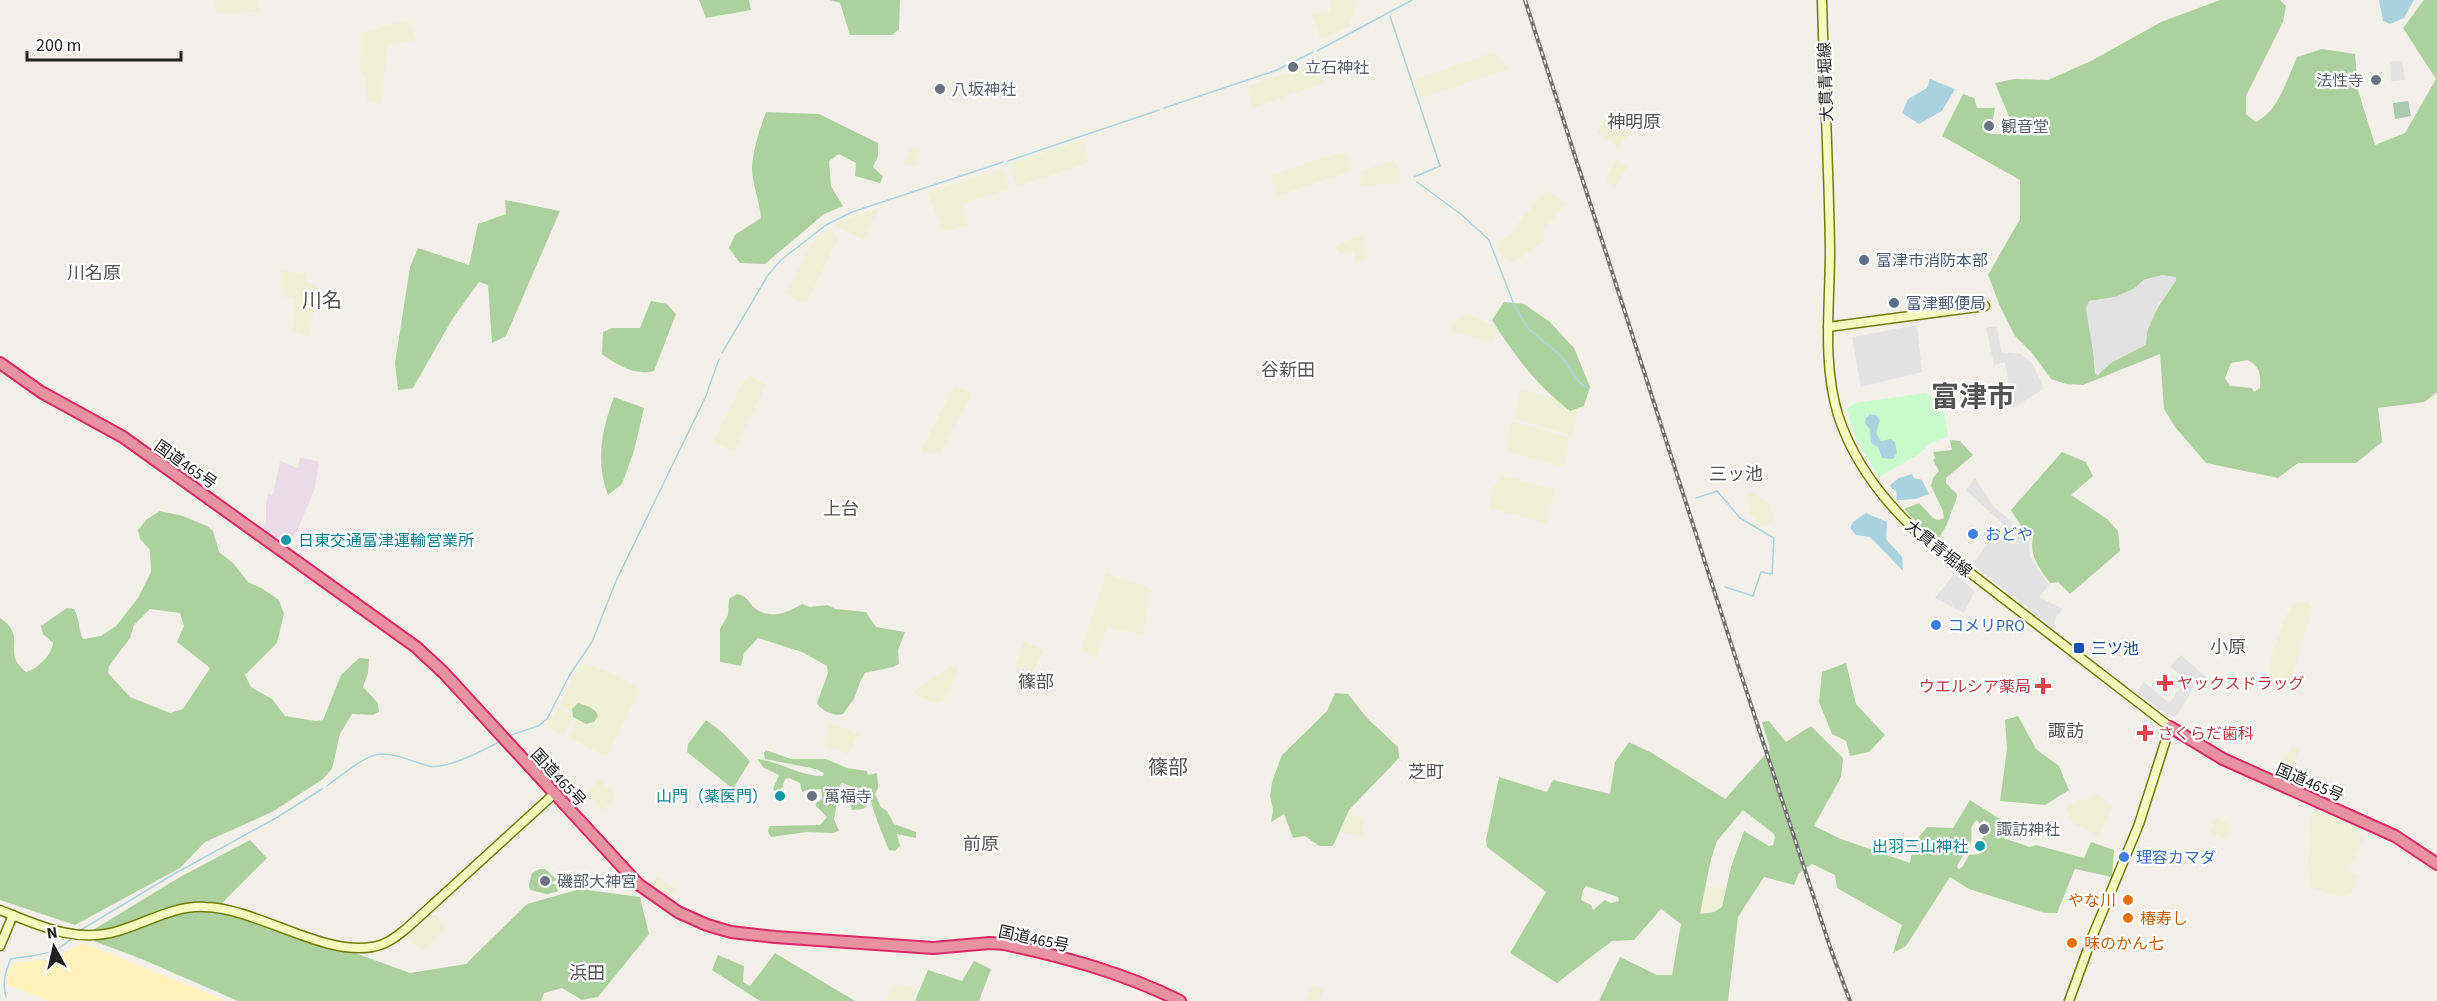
<svg xmlns="http://www.w3.org/2000/svg" width="2437" height="1001" font-family="'Source Sans 3','Noto Sans JP',sans-serif">
<style>
.industrial{fill:#ebdbe8}
.farmland{fill:#eef0d5}
.forest{fill:#add19e;fill-rule:evenodd}
.sand{fill:#fff1ba}
.cemetery{fill:#aacbaf}
.park{fill:#c8facc}
.parking{fill:#e2e2e2}
.water{fill:#aad3df}
.lines{fill:none;stroke-linecap:round;stroke-linejoin:round}
.stream{stroke:#aad3df;stroke-width:1.5}
.secondary-casing{stroke:#707d05;stroke-width:11}
.highway-casing{stroke:#dc2a67;stroke-width:14}
.secondary{stroke:#f7fabf;stroke-width:8}
.highway{stroke:#e892a2;stroke-width:10}
.rail-casing{stroke:#707070;stroke-width:4}
.rail{stroke:#fff;stroke-width:1.5;stroke-dasharray:4.5;stroke-linecap:butt}
.worship-dot{fill:#6b7280;stroke:#fff;stroke-width:2}
.service-dot{fill:#5c6f8a;stroke:#fff;stroke-width:2}
.shop-dot{fill:#3f7fe0;stroke:#fff;stroke-width:2}
.culture-dot{fill:#0f9aa8;stroke:#fff;stroke-width:2}
.transit-dot{fill:#1a4fb4;stroke:#fff;stroke-width:2}
.health-dot{fill:#e0444e;stroke:#fff;stroke-width:2}
.food-dot{fill:#e8710a;stroke:#fff;stroke-width:2}
.labels{text-anchor:middle;stroke-width:4.5;stroke-linejoin:round;paint-order:stroke}
.worship-label{font-size:16px;fill:#5b616d;stroke:#fff;text-anchor:start}
.street-label{font-size:16px;fill:#222;stroke:#fff}
.service-label{font-size:16px;fill:#4e5e75;stroke:#fff;text-anchor:start}
.shop-label{font-size:16px;fill:#366cbe;stroke:#fff;text-anchor:start}
.culture-label{font-size:16px;fill:#0d838f;stroke:#fff;text-anchor:end}
.transit-label{font-size:16px;fill:#164399;stroke:#fff;text-anchor:start}
.health-label{font-size:16px;fill:#be3a42;stroke:#fff;text-anchor:start}
.food-label{font-size:16px;fill:#c56008;stroke:#fff;text-anchor:start}
.neighbourhood-label{font-size:18px;fill:#555;stroke:#fff}
.quarter-label{font-size:20px;fill:#555;stroke:#fff}
.town-label{font-size:28px;font-weight:bold;fill:#555;stroke:#fff}
</style>
<rect width="100%" height="100%" fill="#f2efe9"/>
<polygon class="industrial" points="300,458 319,461 315,488 294,538 285,532 278,542 262,531 266,522 266,503 268,494 273,495 280,461 298,468"/>
<g class="farmland">
<polygon points="215,0 258,0 260,12 216,14"/>
<polygon points="1332,0 1357,0 1354,15 1349,26 1321,40 1312,15 1322,11 1329,12"/>
<polygon points="407,20 412,26 416,40 388,46 381,102 380,104 370,103 367,101 366,78 360,72 361,33"/>
<polygon points="1491,53 1498,56 1508,69 1420,99 1414,81 1416,79"/>
<polygon points="1316,64 1318,65 1323,83 1253,108 1247,86"/>
<polygon points="1613,108 1636,123 1619,147 1597,132"/>
<polygon points="1082,140 1089,160 1088,163 1019,186 1016,184 1010,164"/>
<polygon points="912,146 920,148 918,167 903,164"/>
<polygon points="1343,152 1347,154 1352,171 1277,196 1270,175"/>
<polygon points="1616,159 1627,167 1615,187 1606,180"/>
<polygon points="1394,160 1400,172 1401,182 1362,186 1360,171"/>
<polygon points="1003,168 1009,189 964,203 962,205 968,225 944,232 927,192"/>
<polygon points="1547,190 1566,204 1544,229 1544,240 1521,258 1512,262 1500,254 1497,243 1517,229 1517,224"/>
<polygon points="879,208 863,240 835,226 840,221"/>
<polygon points="829,229 836,234 838,239 808,300 806,304 803,303 786,293 813,241"/>
<polygon points="1363,236 1367,259 1356,263 1354,252 1339,254 1336,249 1337,244"/>
<polygon points="282,270 306,274 305,281 319,286 308,337 292,331 294,299 281,296"/>
<polygon points="1466,314 1498,327 1493,342 1451,331 1453,325"/>
<polygon points="749,375 766,385 734,451 713,442 744,380"/>
<polygon points="955,385 971,393 969,399 940,453 925,453 921,450"/>
<polygon points="1523,390 1576,405 1579,409 1571,435 1514,419 1513,416 1521,391"/>
<polygon points="1512,421 1569,437 1564,464 1561,466 1507,451 1505,447"/>
<polygon points="1501,475 1553,489 1554,494 1546,523 1489,508 1493,489"/>
<polygon points="1750,492 1769,502 1769,508 1774,517 1773,522 1770,521 1764,528 1748,513 1751,503 1747,495"/>
<polygon points="1106,573 1123,580 1141,584 1151,590 1143,635 1107,627 1097,658 1088,654 1082,650 1082,648"/>
<polygon points="2298,601 2310,603 2312,608 2291,682 2288,687 2266,683 2273,652 2286,615"/>
<polygon points="1024,641 1043,650 1033,673 1016,664"/>
<polygon points="584,663 599,668 599,670 602,669 621,678 620,682 625,680 640,690 607,756 589,748 588,745 587,746 569,738 576,719 586,724 599,723 595,719 597,716 594,709 589,707 572,709 571,711 559,706 575,674"/>
<polygon points="950,666 957,667 957,672 948,694 941,703 933,703 914,693 915,691"/>
<polygon points="558,708 573,717 564,735 546,727"/>
<polygon points="828,722 859,734 848,754 824,746"/>
<polygon points="2293,746 2299,750 2293,767 2284,763 2283,759"/>
<polygon points="599,779 615,795 603,811 588,792"/>
<polygon points="2097,795 2113,806 2098,836 2074,824 2065,809 2079,800 2084,800"/>
<polygon points="2312,808 2361,829 2359,835 2364,838 2349,869 2349,871 2358,876 2351,894 2341,897 2309,887 2308,859"/>
<polygon points="1348,813 1362,818 1364,821 1362,837 1341,831 1342,823"/>
<polygon points="2217,818 2233,826 2227,840 2210,832 2215,819"/>
<polygon points="657,876 677,889 675,895 662,891 658,895 650,891"/>
<polygon points="1705,885 1726,890 1721,909 1700,914"/>
<polygon points="435,914 446,928 424,949 420,949 407,937 429,916"/>
<polygon points="893,985 914,987 916,990 912,1001 886,1001"/>
<polygon points="1315,985 1323,990 1319,1001 1304,1001 1312,986"/>
</g>
<g class="forest">
<polygon points="699,0 749,0 751,10 706,18"/>
<polygon points="830,0 900,0 899,29 892,35 850,35 840,3"/>
<path d="M 2220,0 L 2280,0 L 2286,6 L 2283,22 L 2246,96 L 2246,114 L 2256,122 C 2279,111 2287,79 2297,57 L 2322,49 L 2355,54 L 2358,90 L 2375,145 L 2405,133 L 2436,79 L 2403,28 L 2424,0 L 2437,0 L 2437,392 L 2425,402 L 2378,408 L 2382,442 L 2356,463 L 2298,463 L 2278,478 L 2206,463 L 2175,427 L 2164,409 L 2160,354 L 2083,385 L 2066,384 L 2051,379 L 2032,353 L 2015,336 L 2000,306 L 1988,275 L 2020,219 L 2020,180 L 1942,136 L 1963,94 L 1974,98 L 1977,108 L 1995,108 L 1993,120 L 1985,123 L 1983,129 C 1994,138 2003,135 2013,126 L 1995,83 L 2014,79 L 2048,80 L 2091,61 L 2161,22 ZM 2163,275 L 2176,281 C 2162,300 2147,321 2145,345 L 2112,362 L 2095,374 L 2089,301 L 2116,297 L 2135,288 L 2144,280 ZM 2248,360 C 2260,367 2261,374 2260,388 L 2254,392 L 2252,388 L 2230,386 L 2225,378 L 2231,363 Z"/>
<path d="M 766,112 L 819,114 L 878,143 L 878,156 L 873,167 L 883,176 L 880,183 L 855,176 L 856,163 L 839,154 L 829,161 L 831,186 L 843,206 L 824,214 L 765,264 L 740,263 L 729,248 L 735,235 L 761,218 C 760,202 753,187 752,171 C 751,155 760,128 766,112 Z"/>
<polygon points="505,200 560,211 506,336 492,343 488,285 479,282 453,318 413,388 398,390 395,363 410,267 418,248 469,265 478,224 506,214"/>
<path d="M 651,301 L 667,304 L 676,314 L 654,371 C 635,376 617,365 602,354 L 603,332 L 612,328 L 640,328 Z"/>
<path d="M 1504,302 L 1524,304 L 1549,321 L 1574,348 L 1590,387 L 1584,406 L 1570,411 C 1536,385 1515,356 1492,320 Z"/>
<path d="M 614,397 L 644,408 L 634,451 L 622,484 L 608,495 C 595,461 602,429 614,397 Z"/>
<polygon points="1950,440 1960,441 1973,455 1946,478 1946,483 1957,494 1957,497 1947,524 1938,540 1922,528 1904,509 1919,503 1933,518 1938,520 1944,518 1943,511 1931,486 1933,478 1939,471 1933,460 1935,458 1933,452 1952,450"/>
<path d="M 2062,452 L 2086,462 L 2093,476 L 2071,495 L 2107,519 L 2118,531 L 2120,551 L 2070,594 L 2058,582 L 2050,583 C 2039,568 2029,556 2033,537 L 2024,531 L 2011,510 Z"/>
<path d="M 160,511 L 183,516 L 207,526 L 213,531 L 219,552 L 233,563 L 248,582 L 263,589 L 279,600 L 284,614 L 277,643 L 245,675 L 251,687 L 272,699 L 285,716 L 316,721 L 323,720 L 341,675 L 359,658 L 369,659 L 368,673 L 363,687 L 378,703 L 379,712 L 373,715 L 352,714 L 340,734 L 332,769 L 323,779 L 272,812 L 205,842 L 180,868 L 75,925 L 0,900 L 0,618 C 29,637 0,652 26,672 C 37,669 52,655 53,643 L 43,634 L 41,626 L 67,608 L 74,609 C 80,619 78,629 83,639 L 101,636 L 116,626 L 138,598 L 151,572 L 150,550 L 140,539 L 138,530 L 147,519 ZM 150,609 L 180,613 L 184,626 L 177,642 L 210,668 L 183,709 L 170,713 L 130,697 L 108,673 L 109,666 L 130,638 L 134,625 Z"/>
<path d="M 737,594 C 748,596 748,603 756,609 C 771,620 789,612 802,604 L 810,607 L 827,605 L 836,609 L 866,612 L 876,627 L 905,632 L 898,650 L 899,664 L 893,667 L 865,673 L 861,680 L 854,699 L 843,714 C 834,717 821,711 817,703 L 828,673 L 827,666 L 802,652 L 758,638 L 744,653 L 741,666 L 720,662 L 720,629 L 728,615 L 729,599 Z"/>
<polygon points="1846,663 1856,704 1885,735 1869,752 1850,756 1846,741 1832,734 1819,702 1822,672"/>
<polygon points="1335,693 1348,694 1367,718 1398,747 1399,758 1349,810 1333,846 1319,846 1305,836 1293,838 1284,814 1271,822 1273,810 1270,796 1272,782 1282,755 1327,711"/>
<path d="M 578,703 C 586,706 595,707 598,716 L 594,722 L 586,724 L 573,717 L 572,709 Z"/>
<polygon points="2018,716 2036,749 2059,766 2069,790 2045,805 2000,801 2007,749 2005,720"/>
<polygon points="706,720 723,733 750,761 733,789 687,752 688,744"/>
<path d="M 1769,721 L 1786,742 L 1811,726 L 1843,758 L 1841,777 L 1814,826 L 1841,839 L 1910,863 L 1913,845 L 1927,827 L 1953,828 L 1970,800 L 2006,823 L 2003,838 L 2030,847 L 2036,845 L 2084,858 L 2091,842 L 2114,850 L 2112,877 L 2075,869 L 2057,913 L 2045,913 L 1969,889 L 1950,877 L 1906,946 L 1893,953 L 1902,925 L 1837,888 L 1835,875 L 1812,864 L 1799,873 L 1794,885 L 1764,877 L 1738,917 L 1728,1001 L 1599,1001 L 1620,957 L 1657,975 L 1672,975 L 1681,924 L 1661,909 L 1634,940 L 1612,941 L 1557,983 L 1510,953 L 1546,892 L 1487,847 L 1486,840 L 1499,777 L 1547,792 L 1553,780 L 1610,794 L 1615,762 L 1629,742 L 1652,753 L 1725,799 L 1770,749 L 1762,722 ZM 1743,810 L 1773,833 L 1775,837 L 1773,845 L 1769,846 L 1744,831 L 1731,867 L 1722,907 L 1714,912 L 1700,914 L 1711,859 L 1717,841 ZM 1977,820 L 1980,824 L 1984,820 L 1989,823 L 1988,830 L 1976,847 L 1980,854 L 1969,855 L 1963,866 L 1959,869 L 1957,867 C 1960,858 1968,852 1971,842 C 1973,833 1968,827 1977,820 ZM 1586,886 L 1618,897 L 1619,901 L 1611,903 L 1605,900 L 1593,910 L 1591,905 L 1581,900 L 1583,890 Z"/>
<path d="M 766,750 L 791,759 L 826,759 L 847,768 L 867,771 L 868,775 L 877,773 L 878,788 L 875,794 L 881,807 L 887,811 L 894,824 L 916,832 L 916,838 L 897,834 L 900,846 L 895,851 L 889,850 C 881,831 873,812 869,793 L 867,806 L 863,809 L 852,810 L 849,800 L 853,787 L 842,783 L 840,785 L 834,819 L 839,831 L 833,833 L 807,832 L 771,837 L 768,831 L 770,826 L 820,825 L 827,817 L 816,806 L 816,803 L 822,799 L 821,789 L 807,790 L 802,792 L 800,783 L 789,778 L 785,779 L 782,788 L 775,791 L 773,789 L 779,775 L 764,768 L 757,759 C 778,761 803,777 823,776 L 824,773 L 816,769 L 765,759 L 764,753 Z"/>
<polygon points="250,840 267,858 221,904 410,973 466,964 527,904 580,889 640,897 649,934 598,997 582,1000 562,988 544,993 541,1001 238,1001 144,960 94,941 93,930 180,877"/>
<path d="M 540,869 L 545,869 L 557,880 L 552,882 L 544,879 L 542,884 C 549,885 554,881 560,888 L 557,892 L 547,894 L 530,890 L 529,885 L 532,873 Z"/>
<polygon points="775,953 855,1001 760,1001 712,970 718,955 744,966 743,982 750,986"/>
<polygon points="974,961 991,969 979,1001 915,1001 928,970 962,981"/>
</g>
<polygon class="sand" points="84,943 227,1001 51,1001 7,985 7,976 12,963 47,960"/>
<polygon class="cemetery" points="2408,101 2411,116 2395,119 2393,103"/>
<polygon class="park" points="1926,393 1943,405 1948,436 1930,444 1919,454 1879,477 1855,436 1847,409 1855,403"/>
<g class="parking">
<polygon points="2402,61 2405,80 2391,81 2390,62"/>
<polygon points="2163,275 2176,277 2176,281 2159,303 2147,332 2146,345 2112,362 2097,376 2086,309 2089,301 2116,297 2135,288 2144,280"/>
<polygon points="1917,325 1922,372 1861,387 1852,337"/>
<polygon points="1997,326 2001,352 2021,354 2032,363 2042,383 2043,389 2012,409 2005,362 1994,365 1986,328"/>
<polygon points="1975,478 1994,507 2032,538 2029,544 2030,557 2049,585 2039,597 2063,609 2056,617 2053,628 1972,564 1997,532 2002,536 2005,531 2005,526 1966,490"/>
<polygon points="1954,574 1975,591 1964,613 1935,598"/>
<polygon points="2181,655 2207,678 2201,685 2196,683 2177,716 2171,717 2136,692 2144,682 2167,701 2170,702 2186,680 2170,666"/>
</g>
<g class="water">
<polygon points="2379,0 2414,0 2404,18 2390,24 2383,21"/>
<polygon points="1930,79 1955,89 1942,111 1919,124 1902,113 1908,99 1927,88"/>
<polygon points="1870,414 1876,415 1880,420 1876,433 1881,441 1891,439 1895,442 1897,453 1893,459 1882,458 1878,447 1871,443 1870,430 1865,423 1866,418"/>
<polygon points="1912,474 1914,478 1922,480 1929,494 1915,499 1897,500 1896,490 1892,489 1890,485 1899,478"/>
<polygon points="1866,513 1887,522 1886,539 1902,557 1903,571 1870,537 1856,535 1850,528 1853,522"/>
</g>
<g class="lines">
<g class="stream">
<polyline points="1390,16 1440,166 1414,177"/>
<polyline points="1317,51 1412,0"/>
<polyline points="1164,108 1277,70 1313,52"/>
<polyline points="1008,161 1159,110"/>
<polyline points="1417,182 1462,215 1489,240 1515,307 1528,328 1561,356 1580,383 1588,388"/>
<polyline points="722,353 768,275 781,260 826,225 852,212 1003,162"/>
<polyline points="1696,498 1717,491 1740,518 1774,538 1772,574 1761,572 1753,596 1725,587"/>
<polyline points="508,736 538,726 547,719 569,676 592,642 616,581 706,396 719,359"/>
<path d="M 327,786 C 339,777 364,756 379,754 C 396,753 413,762 429,766 C 445,770 484,750 499,742"/>
<polyline points="79,931 174,874 276,818 322,789"/>
<path d="M 6,997 C 2,982 5,972 11,959 C 34,955 54,956 72,938"/>
</g>
<defs>
<g id="secondary">
<path d="M 1822,0 C 1824,84 1829,168 1830,251 C 1830,306 1822,362 1838,415 C 1853,461 1881,498 1916,531 L 2170,727 L 2139,824 L 2093,935 L 2069,1001"/>
<polyline points="1828,327 1985,306"/>
<path d="M 0,910 C 38,925 76,944 118,931 C 146,923 175,905 205,907 C 256,908 323,956 372,947 C 386,945 396,937 407,928 L 554,794"/>
<polyline points="0,946 13,915"/>
</g>
<g id="highway">
<path d="M 0,363 L 41,392 L 123,437 L 416,647 L 444,673 L 638,884 L 678,912 L 707,925 L 731,932 L 775,937 L 933,948 L 990,943 L 1004,944 C 1065,957 1124,973 1180,1001"/>
<polyline points="2170,727 2223,759 2395,836 2437,864"/>
</g>
</defs>
<use href="#secondary" class="secondary-casing"/>
<use href="#highway" class="highway-casing"/>
<use href="#secondary" class="secondary"/>
<use href="#highway" class="highway"/>
<defs>
<polyline id="rail" points="1525,0 1736,659 1831,950 1850,1001"/>
</defs>
<use href="#rail" class="rail-casing"/>
<use href="#rail" class="rail"/>
</g>
<g class="worship-dot">
<circle cx="1293" cy="67" r="6"/>
<circle cx="2376" cy="80" r="6"/>
<circle cx="940" cy="89" r="6"/>
<circle cx="1989" cy="126" r="6"/>
<circle cx="812" cy="796" r="6"/>
<circle cx="1984" cy="829" r="6"/>
<circle cx="545" cy="881" r="6"/>
</g>
<g class="service-dot">
<circle cx="1864" cy="260" r="6"/>
<circle cx="1894" cy="303" r="6"/>
</g>
<g class="shop-dot">
<circle cx="1973" cy="534" r="6"/>
<circle cx="1936" cy="625" r="6"/>
<circle cx="2124" cy="857" r="6"/>
</g>
<g class="culture-dot">
<circle cx="286" cy="540" r="6"/>
<circle cx="780" cy="796" r="6"/>
<circle cx="1980" cy="846" r="6"/>
</g>
<rect class="transit-dot" x="2073" y="642" width="12" height="12" rx="3"/>
<g class="health-dot">
<path d="M2162 674h6v6h6v6h-6v6h-6v-6h-6v-6h6z"/>
<path d="M2040 677h6v6h6v6h-6v6h-6v-6h-6v-6h6z"/>
<path d="M2142 724h6v6h6v6h-6v6h-6v-6h-6v-6h6z"/>
</g>
<g class="food-dot">
<circle cx="2128" cy="900" r="6"/>
<circle cx="2128" cy="918" r="6"/>
<circle cx="2072" cy="943" r="6"/>
</g>
<g class="labels">
<g class="worship-label">
<text x="1305" y="73">立石神社</text>
<text x="2364" y="86" text-anchor="end">法性寺</text>
<text x="952" y="95">八坂神社</text>
<text x="2001" y="132">観音堂</text>
<text x="824" y="802">萬福寺</text>
<text x="1996" y="835">諏訪神社</text>
<text x="557" y="887">磯部大神宮</text>
</g>
<g class="street-label">
<text transform="translate(1825 82) rotate(-92)" y="6">大貫青堀線</text>
<text transform="translate(186 464) rotate(35)" y="6">国道465号</text>
<text transform="translate(1939 548) rotate(39)" y="6">大貫青堀線</text>
<text transform="translate(559 777) rotate(47)" y="6">国道465号</text>
<text transform="translate(2310 782) rotate(23)" y="6">国道465号</text>
<text transform="translate(1034 938) rotate(12)" y="6">国道465号</text>
</g>
<g class="service-label">
<text x="1876" y="266">富津市消防本部</text>
<text x="1906" y="309">富津郵便局</text>
</g>
<g class="shop-label">
<text x="1985" y="540">おどや</text>
<text x="1948" y="631">コメリPRO</text>
<text x="2136" y="863">理容カマダ</text>
</g>
<g class="culture-label">
<text x="298" y="546" text-anchor="start">日東交通富津運輸営業所</text>
<text x="768" y="802">山門（薬医門）</text>
<text x="1968" y="852">出羽三山神社</text>
</g>
<g class="transit-label">
<text x="2091" y="654">三ツ池</text>
</g>
<g class="health-label">
<text x="2177" y="689">ヤックスドラッグ</text>
<text x="2031" y="692" text-anchor="end">ウエルシア薬局</text>
<text x="2158" y="739">さくらだ歯科</text>
</g>
<g class="food-label">
<text x="2116" y="906" text-anchor="end">やな川</text>
<text x="2140" y="924">椿寿し</text>
<text x="2084" y="949">味のかん七</text>
</g>
<g class="neighbourhood-label">
<text x="1634" y="128">神明原</text>
<text x="94" y="279">川名原</text>
<text x="1288" y="376">谷新田</text>
<text x="1736" y="480">三ッ池</text>
<text x="841" y="515">上台</text>
<text x="2228" y="653">小原</text>
<text x="1036" y="688">篠部</text>
<text x="2066" y="737">諏訪</text>
<text x="1426" y="778">芝町</text>
<text x="981" y="850">前原</text>
<text x="587" y="979">浜田</text>
</g>
<g class="quarter-label">
<text x="322" y="307">川名</text>
<text x="1168" y="774">篠部</text>
</g>
<g class="town-label">
<text x="1973" y="406">富津市</text>
</g>
</g>
<g transform="translate(54 947) rotate(352)" stroke="#ffffff" stroke-width="4.5" paint-order="stroke">
<path d="M0-4.5L10 22L0 15L-10 22Z" fill="#222222"/>
<text y="-9" font-size="16" font-weight="bold" text-anchor="middle" fill="#222222">N</text>
</g>
<path d="M27 51v9h154v-9" fill="none" stroke="#222222" stroke-width="3"/>
<text x="36" y="51" font-size="18" fill="#222222" stroke="#ffffff" stroke-width="4.5" paint-order="stroke">200 m</text>
</svg>
